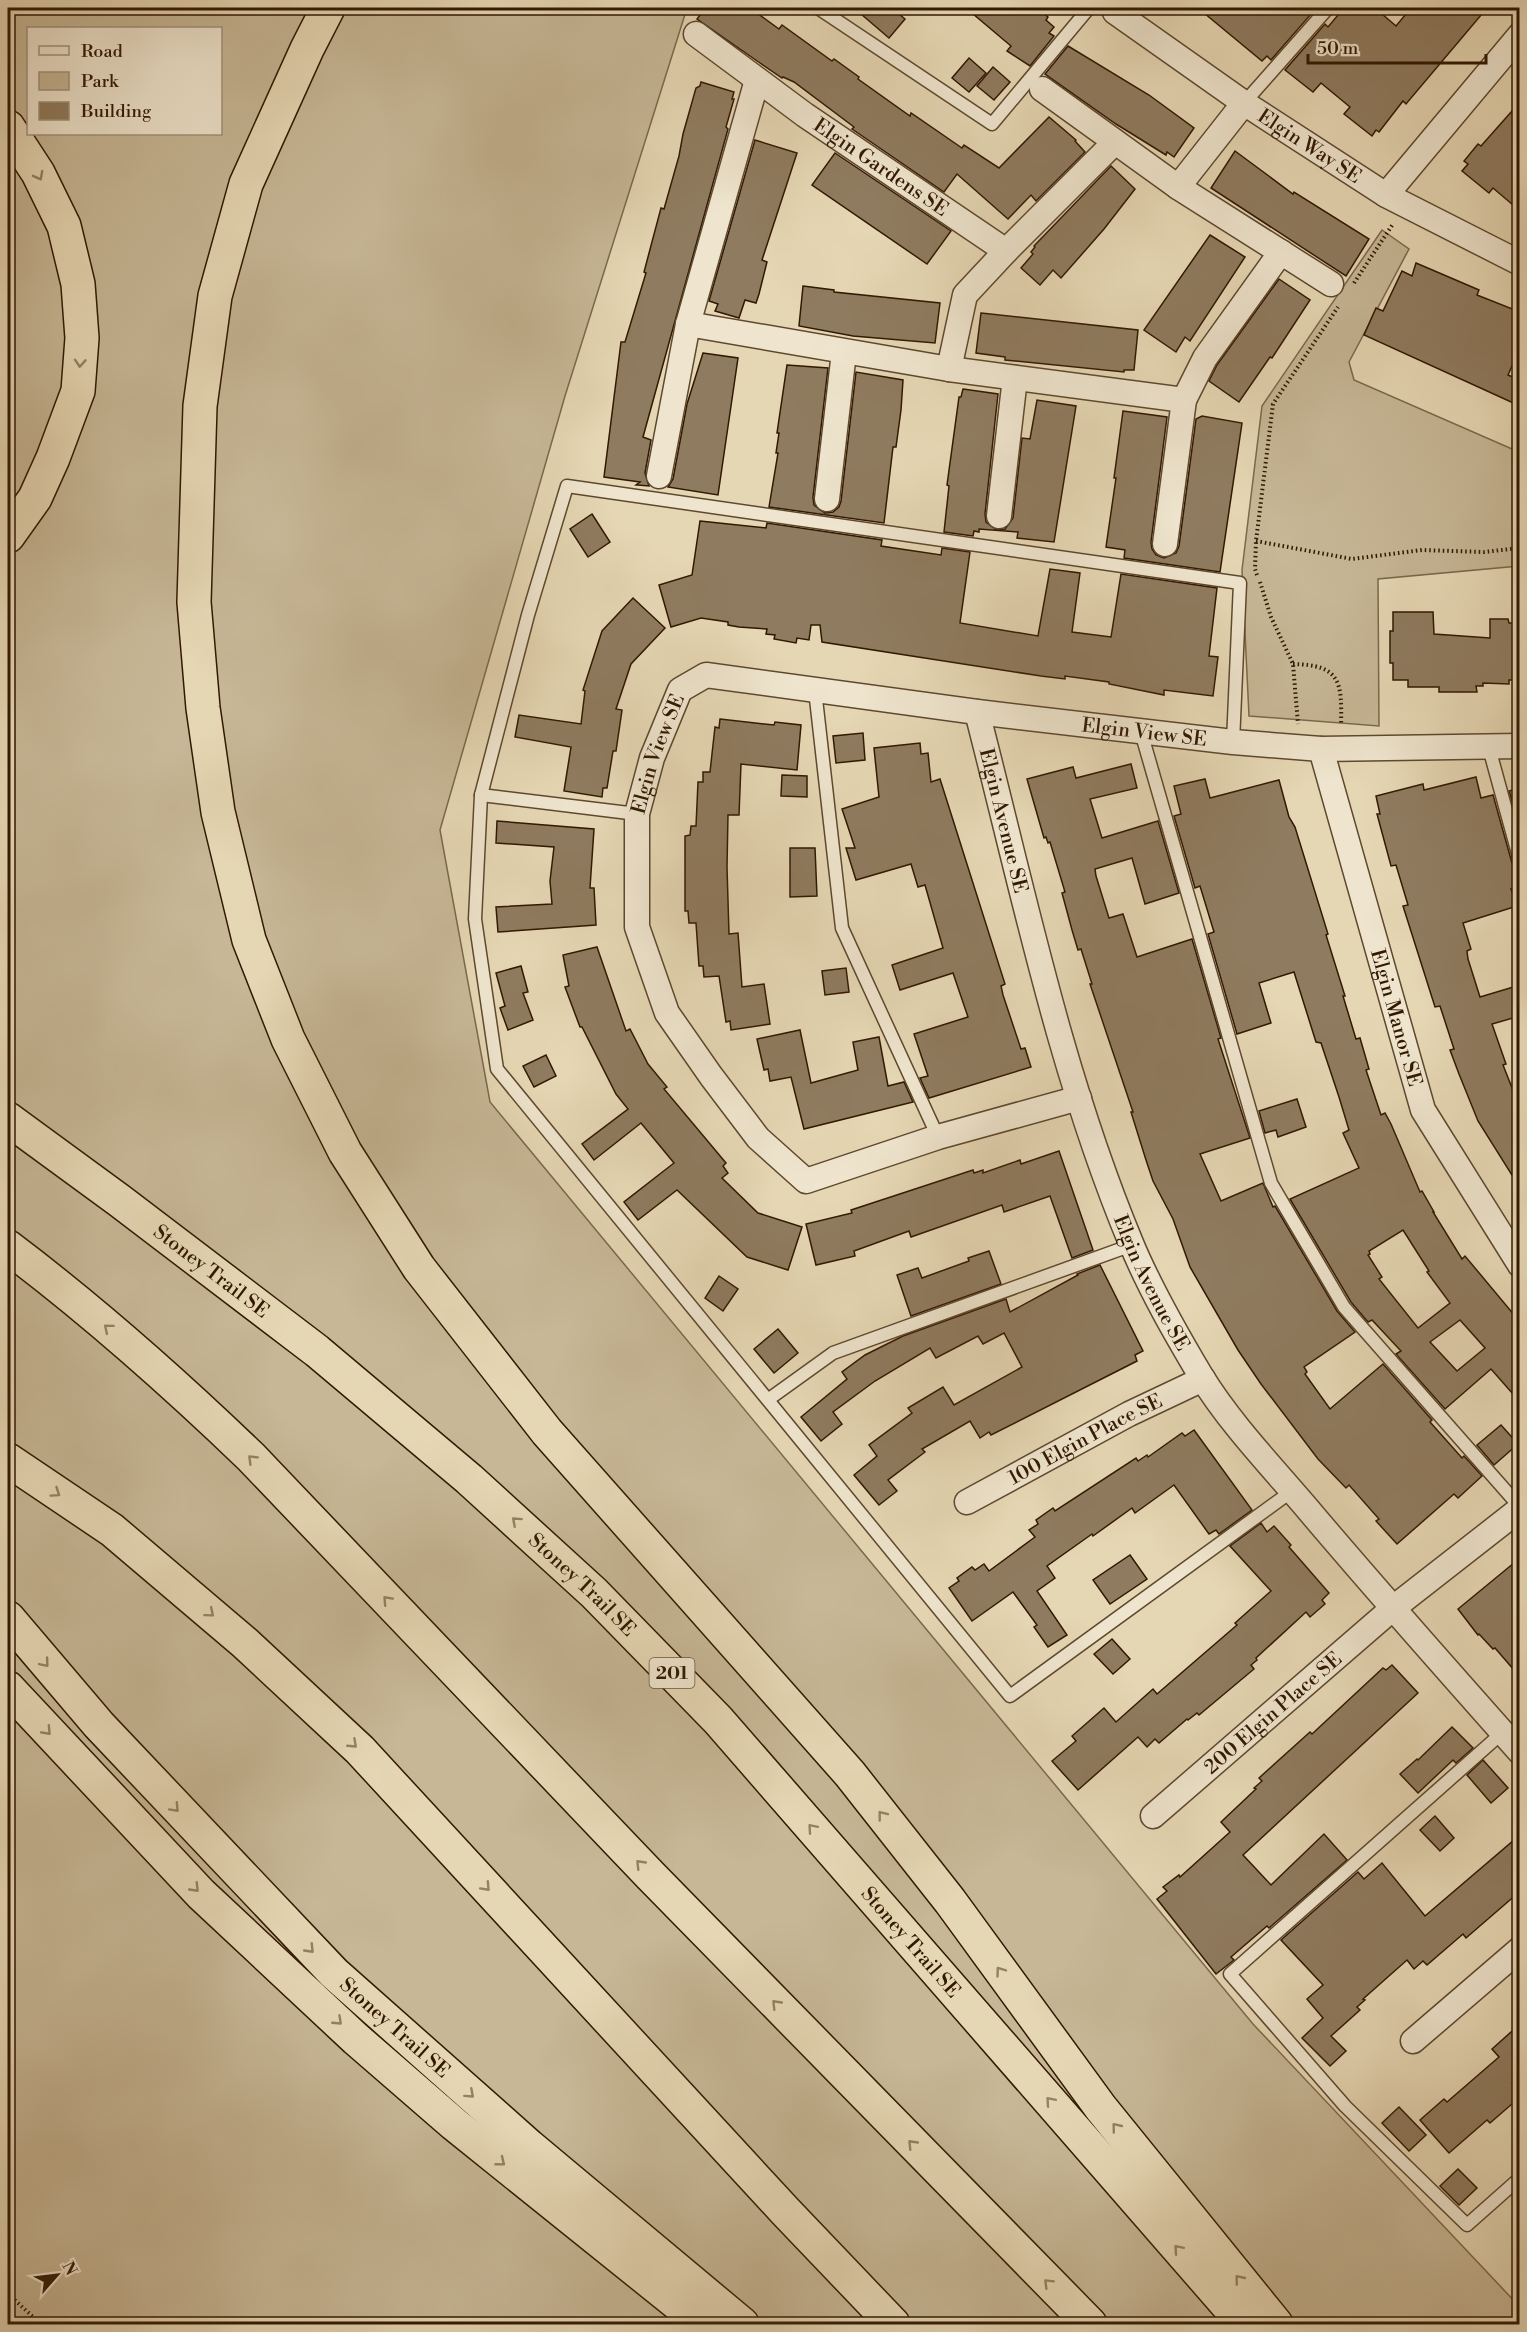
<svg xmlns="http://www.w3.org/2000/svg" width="1527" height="2332" font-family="'Libre Bodoni',serif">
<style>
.green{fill:#c7b796;stroke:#7c684c;stroke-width:1.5;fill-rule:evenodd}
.building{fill:#8f7b5f;stroke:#311802;stroke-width:1.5;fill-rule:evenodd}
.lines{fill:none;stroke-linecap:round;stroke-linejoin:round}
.lane-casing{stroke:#5e482e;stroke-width:15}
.street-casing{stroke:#5e482e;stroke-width:27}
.highway-casing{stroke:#311802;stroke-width:36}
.path{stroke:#311802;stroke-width:4;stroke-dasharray:1.5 3;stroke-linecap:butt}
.lane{stroke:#efe5ce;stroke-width:12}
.street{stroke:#efe5ce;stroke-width:24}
.highway{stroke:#e6d7b4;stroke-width:33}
.oneway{stroke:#958164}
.labels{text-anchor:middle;stroke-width:5;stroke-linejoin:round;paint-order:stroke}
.shield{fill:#efe5ce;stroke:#6a563f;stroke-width:1.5}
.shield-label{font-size:18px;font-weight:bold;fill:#311802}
.street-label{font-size:20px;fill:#311802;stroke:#efe5ce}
</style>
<rect width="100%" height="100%" fill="#e6d7b4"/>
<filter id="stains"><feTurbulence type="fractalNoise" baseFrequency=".00333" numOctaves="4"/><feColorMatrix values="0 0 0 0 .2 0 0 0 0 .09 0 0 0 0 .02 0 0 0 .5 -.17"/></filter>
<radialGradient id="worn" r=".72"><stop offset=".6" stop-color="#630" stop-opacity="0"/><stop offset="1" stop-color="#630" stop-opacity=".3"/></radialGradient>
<g class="green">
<path d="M 8,8 L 687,8 L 565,396 L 440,830 L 490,1102 L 1253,2024 L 1519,2306 L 1519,2324 L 8,2324 ZM 28,28 L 220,28 L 220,134 L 28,134 Z"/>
<polygon points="1382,230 1409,249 1349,362 1354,380 1519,452 1519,566 1378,579 1379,726 1249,716 1242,570 1262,406"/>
</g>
<g class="building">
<polygon points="705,8 750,8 779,29 782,25 832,61 834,59 859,77 858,79 910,116 911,113 962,148 964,145 999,168 1049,117 1076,140 1075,141 1085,152 1036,201 1031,195 1008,219 957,174 944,192 852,129 854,127 794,82 783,77 782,78 760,63 697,19"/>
<polygon points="854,8 892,8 905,19 889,38"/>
<polygon points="966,8 1038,8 1048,17 1046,20 1054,27 1049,33 1054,36 1030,66 1007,51 1011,46"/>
<polygon points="1198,8 1305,8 1312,13 1271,60 1267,56 1262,61"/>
<polygon points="1344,8 1375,8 1396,26 1411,8 1487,8 1406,104 1403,101 1379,132 1376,130 1372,136 1344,114 1350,107 1321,83 1313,92 1285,70 1325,24 1328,27"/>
<polygon points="1068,46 1149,95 1194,128 1174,157 1167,152 1166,155 1116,124 1045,74"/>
<polygon points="969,58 986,73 969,92 952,78"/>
<polygon points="993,67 1010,82 994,100 977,86"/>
<polygon points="701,82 734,92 732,99 734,99 726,127 728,129 643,437 651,440 645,473 649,486 636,485 640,482 604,477 621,342 625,342 646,273 644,272 661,208 664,209 679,156 683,134 696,88 700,86"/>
<polygon points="1520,102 1520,211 1493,188 1489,193 1462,171 1468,164 1464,161 1478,144 1481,146"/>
<polygon points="755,140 797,153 762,260 767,262 759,294 756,303 745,300 739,318 715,311 718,304 709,301"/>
<polygon points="1235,151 1293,194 1294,192 1369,239 1346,276 1211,188"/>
<polygon points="835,153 951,231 927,264 812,185"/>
<polygon points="1111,166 1135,189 1104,229 1061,278 1053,270 1040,285 1021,268 1033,254 1031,252 1035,247 1034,246"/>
<polygon points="1210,235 1245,257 1190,341 1185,337 1176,352 1144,330"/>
<polygon points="1416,263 1479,290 1477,295 1520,312 1520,348 1508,375 1520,380 1520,406 1364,335 1376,308 1383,311 1402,271 1412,276"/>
<polygon points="1279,279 1310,300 1272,358 1270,357 1239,402 1209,381 1217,365"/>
<polygon points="803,286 834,290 834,292 940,303 935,343 853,336 799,326"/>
<polygon points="981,313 1138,330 1134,370 1124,370 1124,372 1005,360 1005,357 976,353"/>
<polygon points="703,353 738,358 718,495 668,487 673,479 687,404"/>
<polygon points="787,365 828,368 813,497 814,505 825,513 833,512 839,507 841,501 856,372 903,380 901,410 896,447 893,447 884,523 769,507 778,453 776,453 779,433 777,433"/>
<polygon points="963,389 998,394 985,514 986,522 997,530 1005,529 1013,518 1022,438 1030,439 1037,400 1076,406 1054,542 1017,538 1018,532 979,529 979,532 974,531 973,536 944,532 949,486 947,485 959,397 961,397"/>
<polygon points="1123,411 1167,417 1151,542 1152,549 1156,555 1164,558 1176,553 1179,546 1196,419 1202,416 1242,423 1220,572 1124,558 1125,550 1106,547 1116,478 1114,478"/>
<polygon points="592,514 610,542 588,557 570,529"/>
<polygon points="700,521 766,528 767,523 882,540 881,546 941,555 942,548 970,552 960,623 1038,636 1050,569 1080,573 1072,632 1111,637 1121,574 1217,588 1209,656 1218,657 1213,696 1164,690 1164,695 1109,684 1109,682 1065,676 1065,679 1041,676 822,642 820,625 811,625 809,640 797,638 796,643 774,639 775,635 766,634 767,629 739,627 728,625 728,622 701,618 671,627 659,585 692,575"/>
<polygon points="633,598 665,628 631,664 616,709 622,710 616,751 613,751 607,788 603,788 602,797 564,791 571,747 515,737 519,715 581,724 585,691 583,690 602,631"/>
<polygon points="1393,612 1433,612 1434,634 1490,638 1490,619 1508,619 1509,623 1519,623 1520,680 1509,680 1509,684 1483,683 1483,686 1476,686 1477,692 1439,692 1439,687 1408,687 1408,680 1393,680 1393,663 1390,663 1390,631 1393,631"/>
<polygon points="720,719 774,725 775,722 801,725 797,770 741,764 739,815 728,815 727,867 729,934 738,933 742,987 764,984 770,1024 731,1030 730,1021 726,1022 719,976 704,977 703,966 699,966 696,923 689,923 688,911 685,911 685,836 690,835 691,826 696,826 698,782 703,782 703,772 710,772 715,727 719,728"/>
<polygon points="863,733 865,760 836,763 833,736"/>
<polygon points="920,743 921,754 928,753 931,782 940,779 1005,984 1001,986 1003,995 1021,1049 1025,1048 1031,1067 929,1098 920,1078 928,1076 914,1034 968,1017 953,973 900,990 892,965 943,948 925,885 918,887 911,864 856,880 846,848 855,848 842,809 879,797 874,748"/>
<polygon points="1131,764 1137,788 1090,799 1102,838 1158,821 1179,893 1145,904 1132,858 1095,869 1096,876 1109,918 1123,914 1137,957 1192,939 1221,1038 1218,1039 1250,1138 1200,1154 1221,1201 1263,1183 1273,1207 1275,1206 1337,1311 1355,1332 1304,1367 1307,1372 1305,1374 1330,1409 1383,1364 1432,1420 1430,1422 1462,1458 1464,1456 1482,1476 1458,1498 1454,1494 1397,1544 1376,1521 1379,1519 1349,1485 1346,1488 1318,1459 1261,1384 1238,1350 1190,1267 1173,1219 1153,1181 1146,1160 1131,1112 1133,1112 1090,984 1092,984 1081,949 1078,950 1072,930 1062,893 1065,892 1050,842 1048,843 1046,837 1044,838 1027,779 1073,767 1076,778"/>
<polygon points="782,775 807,776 807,797 781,796"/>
<polygon points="1476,777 1481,798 1493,795 1512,863 1520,869 1520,888 1511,889 1517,906 1463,923 1471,949 1467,951 1468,959 1480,997 1520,985 1520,1016 1492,1024 1506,1064 1503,1065 1520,1108 1520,1188 1478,1121 1459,1074 1450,1050 1454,1049 1440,1006 1435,1007 1403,906 1408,905 1396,865 1391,866 1377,814 1380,814 1376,796 1423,784 1424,790"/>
<path d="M 1205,779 L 1210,798 L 1279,780 L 1289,817 L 1295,827 L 1328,934 L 1326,935 L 1345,996 L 1343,996 L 1356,1039 L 1360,1038 L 1369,1069 L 1366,1070 L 1381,1115 L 1385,1113 L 1391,1124 L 1420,1192 L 1422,1191 L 1434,1212 L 1433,1212 L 1462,1259 L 1465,1256 L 1520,1322 L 1520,1402 L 1491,1369 L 1445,1409 L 1396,1354 L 1401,1351 L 1372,1320 L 1368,1322 L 1351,1302 L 1290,1199 L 1359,1168 L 1343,1133 L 1349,1130 L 1339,1097 L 1321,1043 L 1316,1042 L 1294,972 L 1259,983 L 1271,1023 L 1237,1034 L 1208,934 L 1214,932 L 1200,886 L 1195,888 L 1174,816 L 1181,814 L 1174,786 ZM 1403,1230 L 1429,1271 L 1427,1272 L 1450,1303 L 1418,1328 L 1379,1279 L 1382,1277 L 1368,1255 L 1370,1254 L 1369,1251 ZM 1460,1320 L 1485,1348 L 1457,1371 L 1430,1342 Z"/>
<polygon points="1520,788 1520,828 1509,791"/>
<polygon points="497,821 594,829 590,888 594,888 596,925 498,932 496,907 552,904 550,881 554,847 496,843"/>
<polygon points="790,848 815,848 817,896 790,897"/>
<polygon points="597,947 626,1031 630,1029 648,1064 667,1087 664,1089 726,1163 723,1166 728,1173 722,1178 758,1213 802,1227 788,1270 747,1257 677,1190 638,1220 624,1202 674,1163 641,1123 594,1160 582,1144 628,1109 616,1094 582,1027 580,1027 565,987 569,986 563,955"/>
<polygon points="521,966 528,992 523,993 533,1020 508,1030 500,1008 505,1006 496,973"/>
<polygon points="846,968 849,992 825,995 822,971"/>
<polygon points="800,1030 811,1083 858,1070 853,1042 879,1037 888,1086 904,1082 913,1102 804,1129 791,1077 770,1081 768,1069 764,1070 757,1039"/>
<polygon points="546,1055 556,1076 534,1087 523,1066"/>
<polygon points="1297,1099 1306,1127 1278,1137 1276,1130 1265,1133 1259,1111"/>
<polygon points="1059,1151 1093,1250 1072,1258 1050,1196 1004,1212 1002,1205 911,1237 909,1231 854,1251 855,1256 816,1265 806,1224 852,1213 851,1210 973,1170 974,1173 983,1170 983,1173 1020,1160 1021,1164"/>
<polygon points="989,1251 1001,1284 911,1316 897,1275 918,1268 922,1278 969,1261 968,1258"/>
<polygon points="1100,1265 1143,1351 1135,1355 1137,1361 991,1435 989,1432 980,1438 970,1421 922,1449 925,1452 888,1480 897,1491 879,1505 854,1475 877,1456 869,1445 912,1413 908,1408 943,1387 954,1405 1022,1367 1004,1333 983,1344 978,1336 936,1358 930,1348 875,1381 833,1412 842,1424 821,1441 801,1417 847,1379 842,1372 865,1355 903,1336 1006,1299 1010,1312 1078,1275 1077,1274"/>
<polygon points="719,1276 738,1289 723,1311 705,1298"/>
<polygon points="778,1329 798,1353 774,1373 754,1349"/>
<polygon points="1501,1425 1518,1444 1494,1465 1477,1445"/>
<polygon points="1194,1430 1252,1510 1219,1534 1216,1530 1209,1534 1174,1485 1135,1513 1132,1508 1093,1536 1092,1534 1047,1566 1055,1578 1037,1591 1067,1635 1048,1647 1034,1627 1037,1625 1013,1592 972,1621 949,1588 959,1581 957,1578 972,1567 975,1570 984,1564 989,1571 1035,1537 1029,1530 1038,1524 1036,1520 1053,1508 1055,1511 1136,1458 1138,1461 1147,1455 1148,1457 1182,1433 1185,1436"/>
<polygon points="1261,1523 1267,1532 1274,1526 1291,1545 1289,1547 1329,1593 1322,1600 1325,1604 1310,1617 1306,1612 1256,1658 1257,1660 1251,1665 1254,1669 1199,1715 1197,1713 1188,1720 1187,1719 1159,1743 1155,1739 1147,1747 1138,1737 1078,1790 1052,1761 1076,1741 1072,1736 1104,1708 1116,1722 1153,1689 1157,1694 1237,1625 1235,1623 1271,1591 1230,1546"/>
<polygon points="1130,1555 1147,1579 1110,1604 1093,1580"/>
<polygon points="1520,1558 1520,1677 1495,1648 1493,1649 1479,1634 1478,1635 1458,1609"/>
<polygon points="1112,1639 1130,1659 1113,1674 1094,1654"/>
<polygon points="1392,1665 1418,1693 1243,1855 1271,1885 1324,1834 1347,1860 1269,1928 1267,1926 1231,1957 1234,1960 1216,1974 1157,1899 1167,1891 1163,1887 1179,1875 1180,1877 1230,1832 1221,1822 1256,1789 1254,1788 1262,1781 1259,1778 1310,1732 1312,1734 1383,1668 1386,1670"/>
<polygon points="1452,1727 1473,1748 1456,1763 1453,1760 1418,1793 1400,1774 1417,1759 1418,1760"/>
<polygon points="1483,1760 1508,1788 1491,1803 1467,1775"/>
<polygon points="1435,1816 1454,1838 1440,1851 1420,1830"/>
<polygon points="1520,1835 1520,1888 1516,1891 1518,1893 1466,1938 1463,1934 1427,1965 1423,1961 1414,1969 1407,1960 1363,1999 1365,2000 1357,2007 1360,2010 1331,2036 1346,2051 1330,2066 1302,2038 1323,2018 1307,1999 1323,1985 1281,1940 1358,1872 1364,1879 1382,1863 1425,1916"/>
<polygon points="1520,2024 1520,2080 1517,2078 1512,2083 1520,2092 1520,2097 1490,2123 1487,2120 1449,2153 1420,2120 1444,2099 1447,2102 1499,2057 1492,2049"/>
<polygon points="1399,2107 1426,2135 1409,2151 1382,2123"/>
<polygon points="1458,2169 1477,2188 1459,2205 1440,2186"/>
</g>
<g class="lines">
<defs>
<g id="lane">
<polyline points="818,8 992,124 1089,8"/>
<polyline points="1244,103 1328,8"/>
<polyline points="815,690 842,928 938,1137"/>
<polyline points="1141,732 1271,1183 1344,1307 1520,1507"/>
<polyline points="1233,742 1240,583 567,486 528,615 481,795 475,919 497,1069 1010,1696 1292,1491"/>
<polyline points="1489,748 1520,861"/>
<polyline points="481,795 637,814"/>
<polyline points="769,1399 833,1353 1132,1245"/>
<polyline points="1502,1733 1230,1974 1345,2106 1467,2225 1520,2178"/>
</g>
<g id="street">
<path id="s1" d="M 1119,8 L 1115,12 L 1244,103 L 1386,195 L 1520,263"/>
<path id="s2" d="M 696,34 L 805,115 L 1006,251 L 1115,142"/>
<polyline points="1042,89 1178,187"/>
<polyline points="1244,103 1178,187 1331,284"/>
<polyline points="1386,195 1520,35"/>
<polyline points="1006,251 965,295 949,369 1184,400 1205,358 1281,252"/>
<polyline points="688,324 949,369"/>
<polyline points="659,476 688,324 757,80"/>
<polyline points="827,499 844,352"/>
<polyline points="999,516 1015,378"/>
<polyline points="1165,544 1184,400"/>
<path id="s3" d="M 977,712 C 1023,890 1060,1073 1131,1243 C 1150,1289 1176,1334 1201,1376 C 1229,1422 1271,1466 1306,1507 C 1376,1590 1448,1671 1520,1752"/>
<path id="s4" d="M 1321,749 L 1423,1110 L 1520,1265"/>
<path id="s5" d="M 1079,1098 L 938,1137 L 806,1181 L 758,1138 L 711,1076 L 667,1013 L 637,927 L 637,814 L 652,758 L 680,690 L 706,675 L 977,712 L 1233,742 L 1321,749 L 1520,746"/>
<path id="s6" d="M 967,1502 L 1129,1414 L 1203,1379"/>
<path id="s7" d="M 1153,1816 L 1392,1609 L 1520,1509"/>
<polyline points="1413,2041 1520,1949"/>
</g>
<g id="highway">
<polyline points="328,8 307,49 246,184 215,296 200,406 194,602 203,708 218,812 249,940 288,1039 345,1152 419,1268 547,1432 850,1774 950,1901 1101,2108 1276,2324"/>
<polyline points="8,127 38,173 64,226 78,284 82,338 78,391 53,458 35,498 8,536"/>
<path id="s8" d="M 8,1119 L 120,1201 L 317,1351 L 469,1479 L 594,1593 L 718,1720 L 1244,2324"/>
<path d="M 8,1247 C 93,1311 174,1383 251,1457 L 651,1876 L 1090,2324"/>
<polyline points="8,1460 112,1530 245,1643 360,1750 786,2212 893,2324"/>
<path id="s9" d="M 8,1618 L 99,1725 L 334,1973 L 529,2146 L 742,2324"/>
<polyline points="8,1688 201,1894 356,2039 454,2124 703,2324"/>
</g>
</defs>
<use href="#lane" class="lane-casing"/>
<use href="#street" class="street-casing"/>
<use href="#highway" class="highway-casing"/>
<g class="path">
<polyline points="1354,283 1393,224"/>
<polyline points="1256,541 1352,559 1422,550 1484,552 1520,548"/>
<polyline points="1257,575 1255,569 1256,541 1273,404 1338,307"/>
<polyline points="1260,582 1271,617 1293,664 1298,724"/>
<path d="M 1293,664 C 1341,665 1342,682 1341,725"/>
<polyline points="8,2294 41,2324"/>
</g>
<use href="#lane" class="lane"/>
<use href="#street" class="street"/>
<use href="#highway" class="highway"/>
</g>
<defs><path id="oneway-chevron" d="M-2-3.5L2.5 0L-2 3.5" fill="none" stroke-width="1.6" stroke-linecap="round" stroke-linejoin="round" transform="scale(1.5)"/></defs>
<g class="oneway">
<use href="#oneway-chevron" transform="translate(39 176) rotate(62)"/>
<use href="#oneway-chevron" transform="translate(80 363) rotate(94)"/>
<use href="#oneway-chevron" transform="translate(108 1328) rotate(-140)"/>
<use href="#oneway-chevron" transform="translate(252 1459) rotate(-135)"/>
<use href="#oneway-chevron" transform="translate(56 1493) rotate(34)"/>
<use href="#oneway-chevron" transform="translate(516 1521) rotate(-138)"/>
<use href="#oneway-chevron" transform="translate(387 1600) rotate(-133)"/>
<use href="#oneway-chevron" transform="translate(210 1613) rotate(40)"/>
<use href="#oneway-chevron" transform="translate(45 1663) rotate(50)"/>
<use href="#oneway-chevron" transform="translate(47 1731) rotate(47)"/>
<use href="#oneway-chevron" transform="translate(353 1744) rotate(43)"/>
<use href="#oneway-chevron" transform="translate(175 1808) rotate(47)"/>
<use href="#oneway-chevron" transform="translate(882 1815) rotate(-128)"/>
<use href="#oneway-chevron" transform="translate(812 1828) rotate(-131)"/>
<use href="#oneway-chevron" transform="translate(640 1864) rotate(-134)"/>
<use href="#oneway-chevron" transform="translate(486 1887) rotate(47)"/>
<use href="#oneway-chevron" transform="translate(195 1888) rotate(46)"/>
<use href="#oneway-chevron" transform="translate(310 1949) rotate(46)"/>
<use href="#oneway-chevron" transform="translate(1000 1971) rotate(-126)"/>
<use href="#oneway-chevron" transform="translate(776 2004) rotate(-134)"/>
<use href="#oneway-chevron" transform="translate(338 2021) rotate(43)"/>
<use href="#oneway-chevron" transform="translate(470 2094) rotate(42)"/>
<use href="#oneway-chevron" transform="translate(1050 2101) rotate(-131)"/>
<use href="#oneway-chevron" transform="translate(1116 2127) rotate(-129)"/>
<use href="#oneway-chevron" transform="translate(912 2144) rotate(-134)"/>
<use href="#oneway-chevron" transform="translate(501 2162) rotate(39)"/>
<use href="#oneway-chevron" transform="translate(1178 2249) rotate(-131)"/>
<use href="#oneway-chevron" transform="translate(1239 2279) rotate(-129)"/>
<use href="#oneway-chevron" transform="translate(1048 2283) rotate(-135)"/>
</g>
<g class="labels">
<rect class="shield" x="649.5" y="1658" width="45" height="30" rx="4.5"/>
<g class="shield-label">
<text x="672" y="1679">201</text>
</g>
<g class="street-label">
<text dy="7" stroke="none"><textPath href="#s1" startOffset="242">Elgin Way SE</textPath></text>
<text dy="7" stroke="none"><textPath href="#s2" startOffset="228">Elgin Gardens SE</textPath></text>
<text dy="7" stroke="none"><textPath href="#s5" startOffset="1312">Elgin View SE</textPath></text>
<text dy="7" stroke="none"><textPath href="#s5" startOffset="772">Elgin View SE</textPath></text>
<text dy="7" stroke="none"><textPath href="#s3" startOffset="112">Elgin Avenue SE</textPath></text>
<text dy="7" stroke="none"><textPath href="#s4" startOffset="279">Elgin Manor SE</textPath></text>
<text dy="7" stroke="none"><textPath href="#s8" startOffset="254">Stoney Trail SE</textPath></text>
<text dy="7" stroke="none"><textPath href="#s3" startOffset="598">Elgin Avenue SE</textPath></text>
<text dy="7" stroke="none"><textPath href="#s6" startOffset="134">100 Elgin Place SE</textPath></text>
<text dy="7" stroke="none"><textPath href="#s8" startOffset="740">Stoney Trail SE</textPath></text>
<text dy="7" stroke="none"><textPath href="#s7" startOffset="158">200 Elgin Place SE</textPath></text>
<text dy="7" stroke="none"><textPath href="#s8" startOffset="1226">Stoney Trail SE</textPath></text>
<text dy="7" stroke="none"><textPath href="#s9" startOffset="564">Stoney Trail SE</textPath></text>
</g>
</g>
<rect width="1527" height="2332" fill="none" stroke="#e6d7b4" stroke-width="30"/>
<rect x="9" y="9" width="1509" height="2314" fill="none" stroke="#311802" stroke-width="3"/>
<rect x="15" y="15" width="1497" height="2302" fill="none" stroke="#311802" stroke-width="1.5"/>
<rect x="27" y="27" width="195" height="108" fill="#efe5ce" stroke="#a3937c" stroke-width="1.5"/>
<rect x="39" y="46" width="30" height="9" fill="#efe5ce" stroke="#a3937c" stroke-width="1.5"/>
<text x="81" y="57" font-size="18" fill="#311802">Road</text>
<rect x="39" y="72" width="30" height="18" fill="#c7b796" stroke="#a3937c" stroke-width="1.5"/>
<text x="81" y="87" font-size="18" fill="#311802">Park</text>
<rect x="39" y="102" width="30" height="18" fill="#8f7b5f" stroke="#a3937c" stroke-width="1.5"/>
<text x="81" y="117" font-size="18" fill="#311802">Building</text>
<g transform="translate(57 2275) rotate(62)" stroke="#efe5ce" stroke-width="4.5" paint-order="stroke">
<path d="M0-4.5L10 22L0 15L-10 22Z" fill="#311802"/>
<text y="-9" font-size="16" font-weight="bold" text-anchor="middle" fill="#311802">N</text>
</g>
<path d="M1308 54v9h178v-9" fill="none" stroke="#311802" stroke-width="3"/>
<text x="1317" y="54" font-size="18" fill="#311802" stroke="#efe5ce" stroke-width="4.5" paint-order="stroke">50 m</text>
<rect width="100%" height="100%" filter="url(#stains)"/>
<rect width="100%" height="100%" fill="url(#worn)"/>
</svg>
